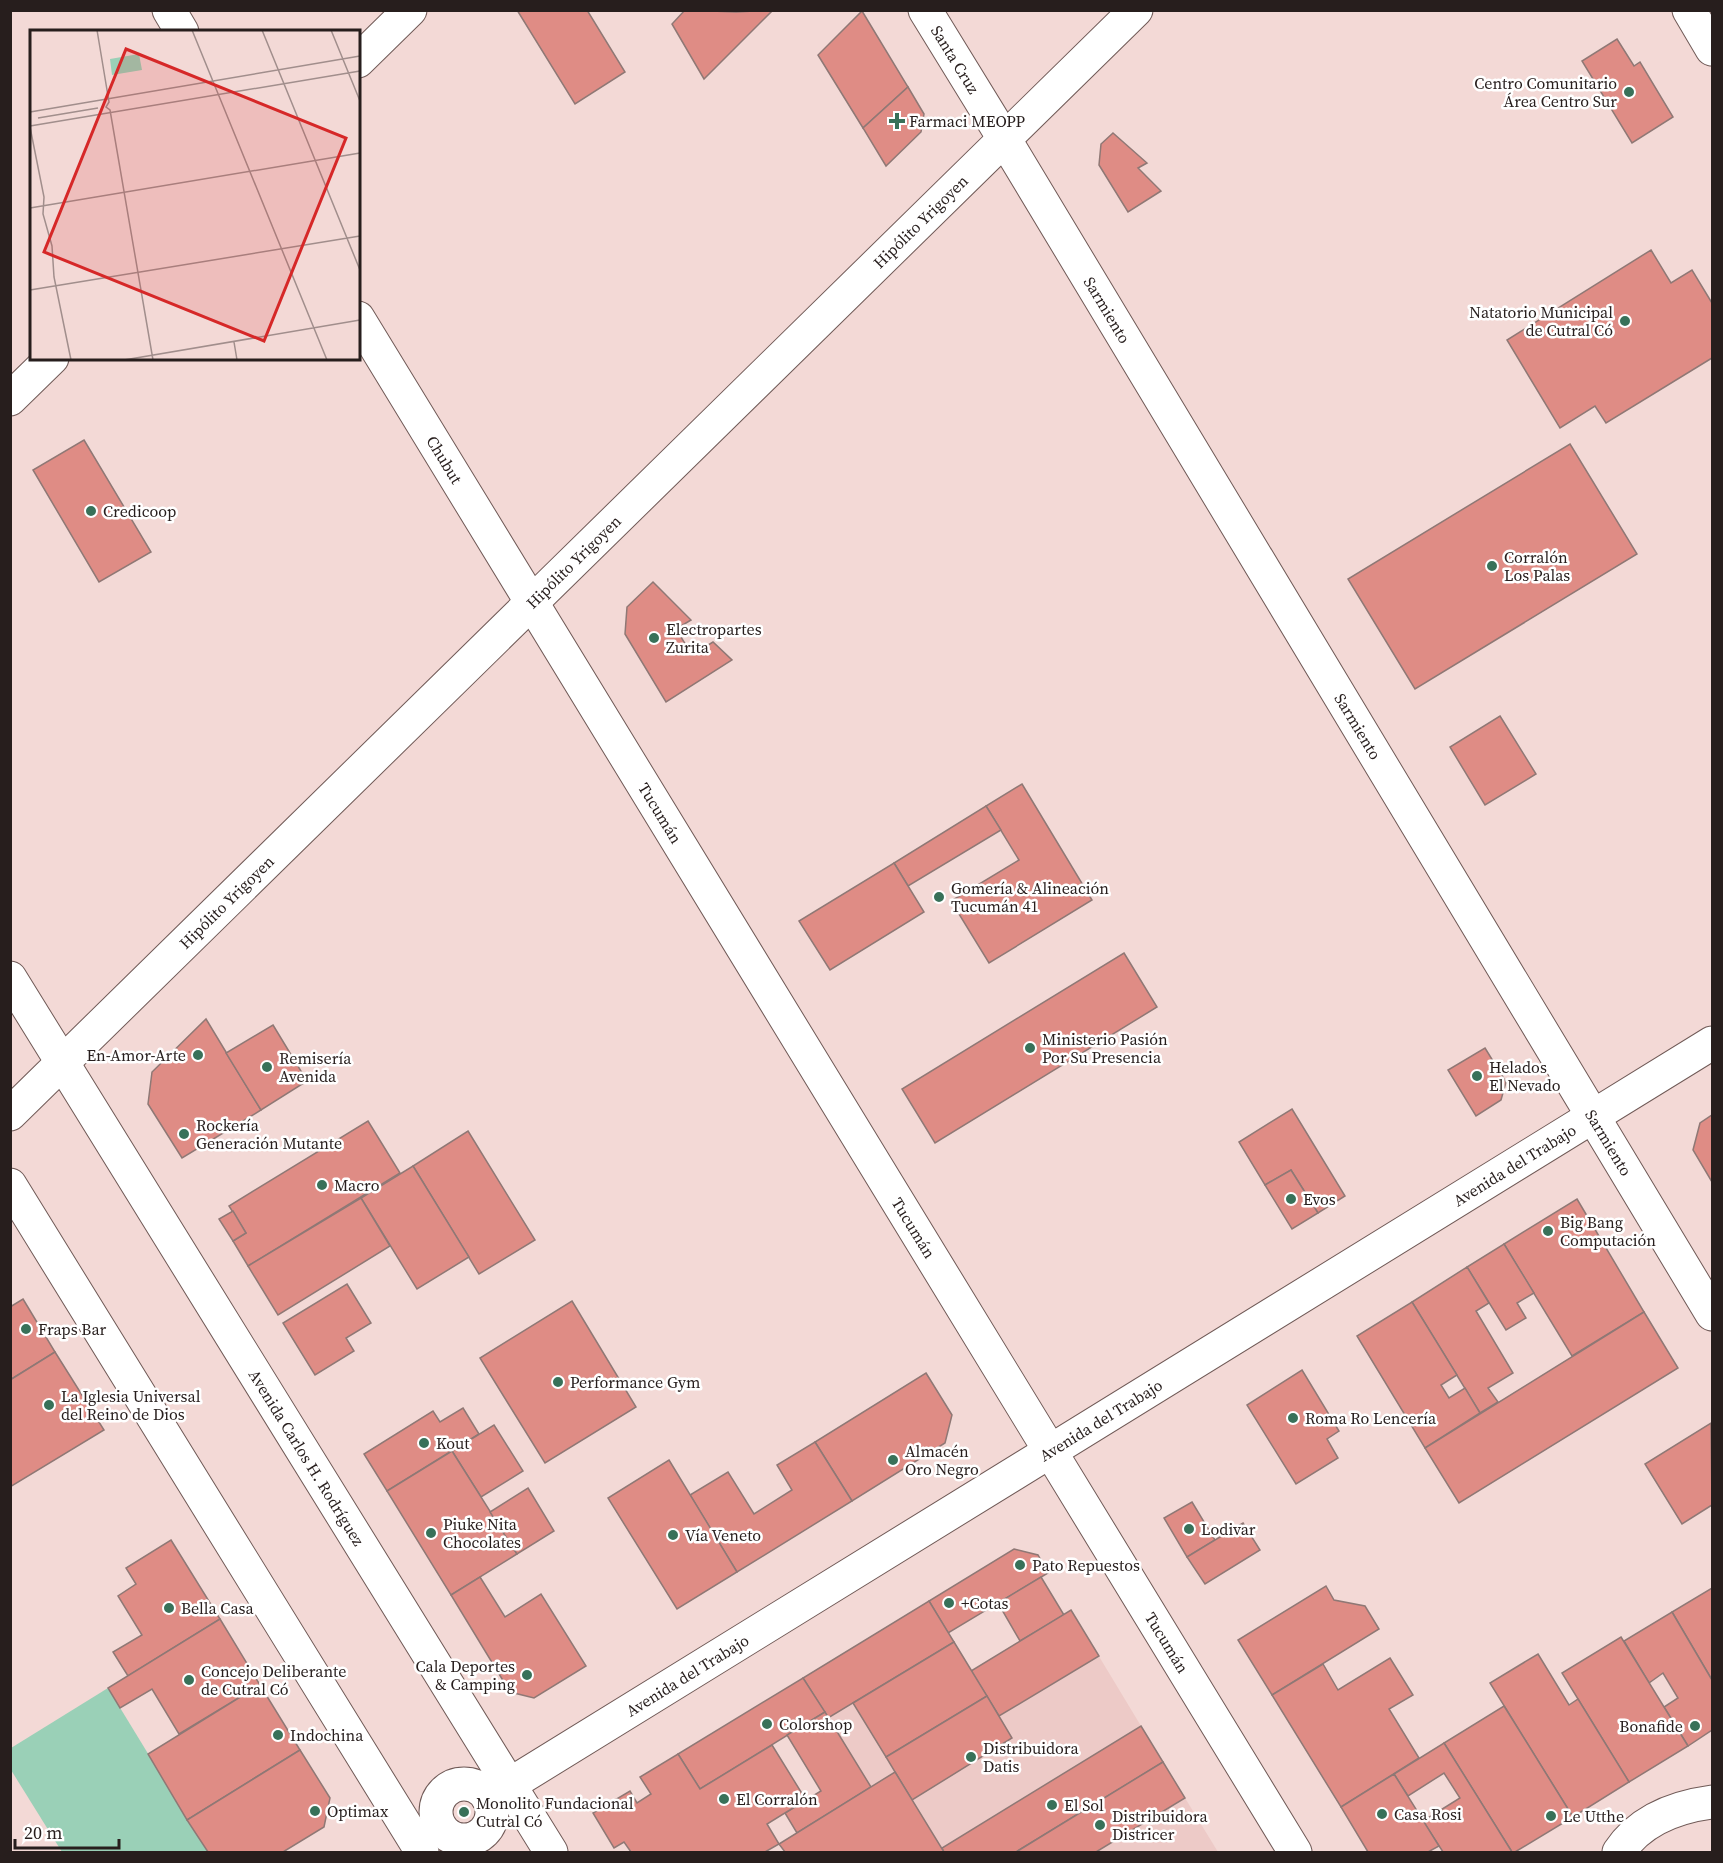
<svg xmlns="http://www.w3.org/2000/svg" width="1723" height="1863" font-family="'Source Serif 4',serif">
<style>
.built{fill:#edcac7}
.green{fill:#9ad0b7}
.building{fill:#df8c85;stroke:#8f7875;stroke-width:1.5}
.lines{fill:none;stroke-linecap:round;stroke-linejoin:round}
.minor-casing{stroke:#705a57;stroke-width:35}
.major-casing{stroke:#705a57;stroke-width:35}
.minor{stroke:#fff;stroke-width:33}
.major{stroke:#fff;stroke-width:33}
.poi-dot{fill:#387159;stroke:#fff;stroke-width:2}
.labels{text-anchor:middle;stroke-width:5;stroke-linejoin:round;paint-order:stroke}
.street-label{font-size:16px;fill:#271e1d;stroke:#fff}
.poi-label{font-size:16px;fill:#271e1d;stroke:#fff;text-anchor:start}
.inset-road{fill:none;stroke:#a18e8c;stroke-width:1.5}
.view{fill:#d62828;fill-opacity:0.15;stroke:#d62828;stroke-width:3}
.inset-edge{fill:none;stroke:#271e1d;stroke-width:3}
</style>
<rect width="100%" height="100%" fill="#f3d9d6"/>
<g class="built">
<polygon points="929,1601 971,1671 1071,1610 1141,1726 942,1848 944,1852 785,1852 779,1844 870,1787 803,1678"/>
<polygon points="1163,1762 1218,1852 1016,1852"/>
</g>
<polygon class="green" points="108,1688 208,1852 62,1852 11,1770 11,1748"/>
<g class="building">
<polygon points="517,10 587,10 625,72 575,104"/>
<polygon points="685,10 736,12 773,10 704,79 672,24"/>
<polygon points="862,11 908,87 863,128 818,55"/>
<polygon points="1617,39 1634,66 1640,62 1673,117 1632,143 1582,61"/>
<polygon points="908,87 924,114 921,132 886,166 863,128"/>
<polygon points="1113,133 1147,163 1138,168 1161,191 1128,212 1099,165 1101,144"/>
<polygon points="1651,250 1671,283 1692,270 1712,303 1712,358 1606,423 1595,406 1560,428 1507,340"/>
<polygon points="84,440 151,552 99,582 33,470"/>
<polygon points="1570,444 1637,554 1415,689 1348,579"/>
<polygon points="653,582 691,620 676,629 692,655 713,642 732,660 666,702 625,634 627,607"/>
<polygon points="1500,716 1536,774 1485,805 1450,747"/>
<polygon points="1022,784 1092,900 989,963 951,901 1019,860 986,806"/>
<polygon points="986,806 1001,830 908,886 894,863"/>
<polygon points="894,863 924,912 830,970 799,921"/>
<polygon points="1124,953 1157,1007 935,1143 902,1089"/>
<polygon points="206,1019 261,1110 182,1158 148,1104 152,1072"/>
<polygon points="273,1025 307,1081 261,1110 226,1053"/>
<polygon points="1485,1048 1506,1082 1501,1100 1476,1116 1448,1070"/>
<polygon points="1292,1109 1345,1196 1318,1213 1291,1170 1265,1185 1239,1142"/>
<polygon points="1712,1115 1712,1182 1693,1150 1700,1123"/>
<polygon points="368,1121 400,1173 248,1266 233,1241 246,1233 229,1206"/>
<polygon points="468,1131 535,1240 479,1274 413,1166"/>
<polygon points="413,1166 469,1257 417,1289 361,1198"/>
<polygon points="1291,1170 1318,1213 1292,1229 1265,1185"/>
<polygon points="361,1198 390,1246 278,1315 248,1266"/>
<polygon points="1577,1199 1644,1312 1572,1356 1504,1244"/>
<polygon points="233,1211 246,1233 233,1241 219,1219"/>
<polygon points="1504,1244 1534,1293 1517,1303 1526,1318 1506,1330 1467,1267"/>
<polygon points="1467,1267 1489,1303 1476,1311 1513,1373 1488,1388 1498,1402 1480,1413 1412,1302"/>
<polygon points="347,1284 371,1323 346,1338 354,1351 315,1375 283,1323"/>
<polygon points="23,1299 55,1352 10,1380 10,1307"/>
<polygon points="572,1301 636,1407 545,1463 480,1358"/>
<polygon points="1412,1302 1457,1375 1441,1385 1449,1398 1465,1388 1480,1413 1425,1448 1357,1336"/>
<polygon points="1644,1312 1678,1368 1459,1503 1425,1448"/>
<polygon points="55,1352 104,1430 10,1487 10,1380"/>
<polygon points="1302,1370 1339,1431 1327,1439 1338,1458 1296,1484 1247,1405"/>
<polygon points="926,1373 952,1415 945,1443 852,1501 815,1442"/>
<polygon points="463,1408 479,1434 387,1491 364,1454 433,1411 440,1422"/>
<polygon points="1711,1423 1712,1505 1682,1524 1645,1464"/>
<polygon points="494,1425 523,1471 481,1497 452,1451"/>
<polygon points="815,1442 852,1501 737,1572 690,1495 728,1472 754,1514 792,1490 777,1465"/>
<polygon points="452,1451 517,1554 451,1595 387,1491"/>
<polygon points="669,1460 737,1572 677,1609 608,1498"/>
<polygon points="528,1488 554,1531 517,1554 490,1512"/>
<polygon points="1192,1502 1215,1540 1187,1557 1164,1518"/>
<polygon points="1243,1523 1260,1550 1205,1584 1187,1557"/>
<polygon points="171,1540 220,1619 128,1676 113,1652 142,1635 118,1596 136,1584 126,1568"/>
<polygon points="1014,1549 1038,1555 1048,1573 948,1633 929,1601"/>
<polygon points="480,1577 505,1617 541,1594 586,1666 534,1698 510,1692 451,1595"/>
<polygon points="1041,1577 1064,1615 1020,1641 998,1603"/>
<polygon points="1326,1586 1334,1600 1365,1606 1379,1629 1272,1695 1238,1640"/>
<polygon points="1712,1588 1712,1680 1672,1612"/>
<polygon points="929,1601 954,1642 828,1718 803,1678"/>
<polygon points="1071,1610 1099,1656 999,1716 971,1671"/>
<polygon points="1672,1612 1712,1680 1712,1730 1688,1746 1664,1707 1678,1698 1663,1673 1649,1683 1624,1641"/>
<polygon points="220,1619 260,1685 179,1734 152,1689 120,1708 108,1688"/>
<polygon points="1621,1637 1688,1746 1629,1782 1562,1673"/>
<polygon points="954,1642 987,1696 886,1757 853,1703"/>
<polygon points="1538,1654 1569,1705 1578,1699 1629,1782 1573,1817 1490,1683"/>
<polygon points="1390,1658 1413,1695 1389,1709 1419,1758 1341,1807 1272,1695 1323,1664 1338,1690"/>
<polygon points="803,1678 825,1712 700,1789 678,1754"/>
<polygon points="260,1685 300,1750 187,1820 148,1754"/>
<polygon points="987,1696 1012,1738 912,1800 886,1757"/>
<polygon points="1504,1706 1573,1817 1515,1852 1512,1852 1444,1743"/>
<polygon points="825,1712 871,1787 797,1833 785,1813 821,1791 787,1735"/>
<polygon points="1141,1726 1163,1762 1016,1852 944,1852 942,1848"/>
<polygon points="1444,1743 1512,1852 1443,1852 1423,1821 1460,1798 1444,1773 1408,1796 1394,1774"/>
<polygon points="772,1745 806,1800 767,1824 779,1844 765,1852 631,1852 624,1842 614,1848 593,1813 630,1791 637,1803 651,1794 640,1777 678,1754 700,1789"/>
<polygon points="300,1750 330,1798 324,1827 283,1852 208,1852 187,1820"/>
<polygon points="1163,1762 1185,1798 1096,1852 1016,1852"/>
<polygon points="895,1772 944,1852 785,1852 779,1844"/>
<polygon points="1394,1774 1439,1846 1428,1852 1368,1852 1341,1807"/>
</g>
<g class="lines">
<defs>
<g id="minor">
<polyline points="169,10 182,32"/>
<path id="s1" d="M 925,10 L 1005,140 L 1712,1314"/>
<polyline points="1689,10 1712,49"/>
<polyline points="358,61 410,10"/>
<path id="s2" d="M 358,318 L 1295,1852"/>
<polyline points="10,399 52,358"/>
<path id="s3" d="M 10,1114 L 1136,10"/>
<circle cx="464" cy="1812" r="28"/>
<path id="s4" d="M 488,1798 L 1712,1043"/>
<path d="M 1619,1852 C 1640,1820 1675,1807 1712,1802"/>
</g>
<g id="major">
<path id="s5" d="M 10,978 L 551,1852"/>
<polyline points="10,1185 422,1852"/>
</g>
</defs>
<use href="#minor" class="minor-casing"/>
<use href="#major" class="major-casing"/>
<use href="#minor" class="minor"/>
<use href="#major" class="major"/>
</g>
<g class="poi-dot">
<circle cx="1629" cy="92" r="6"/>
<path d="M894 112h6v6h6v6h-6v6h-6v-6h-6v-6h6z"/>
<circle cx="1625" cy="321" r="6"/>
<circle cx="91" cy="511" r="6"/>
<circle cx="1492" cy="566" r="6"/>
<circle cx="654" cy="638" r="6"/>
<circle cx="939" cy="897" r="6"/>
<circle cx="1030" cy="1048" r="6"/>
<circle cx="198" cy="1055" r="6"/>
<circle cx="267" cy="1067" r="6"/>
<circle cx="1477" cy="1076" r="6"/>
<circle cx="184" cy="1134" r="6"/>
<circle cx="322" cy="1185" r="6"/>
<circle cx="1291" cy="1199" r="6"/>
<circle cx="1548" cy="1231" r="6"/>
<circle cx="26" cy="1329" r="6"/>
<circle cx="558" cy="1382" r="6"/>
<circle cx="49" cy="1405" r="6"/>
<circle cx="1293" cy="1418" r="6"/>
<circle cx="424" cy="1443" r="6"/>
<circle cx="893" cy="1460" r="6"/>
<circle cx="1189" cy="1529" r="6"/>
<circle cx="431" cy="1533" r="6"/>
<circle cx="673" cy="1535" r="6"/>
<circle cx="1020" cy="1565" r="6"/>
<circle cx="949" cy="1603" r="6"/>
<circle cx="169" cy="1608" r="6"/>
<circle cx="527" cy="1675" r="6"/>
<circle cx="189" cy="1680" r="6"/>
<circle cx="767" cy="1724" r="6"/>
<circle cx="1695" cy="1726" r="6"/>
<circle cx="278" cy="1735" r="6"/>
<circle cx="971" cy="1757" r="6"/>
<circle cx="724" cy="1799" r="6"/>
<circle cx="1052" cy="1805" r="6"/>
<circle cx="315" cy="1811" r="6"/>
<circle cx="464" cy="1812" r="6"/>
<circle cx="1382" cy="1814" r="6"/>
<circle cx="1551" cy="1816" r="6"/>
<circle cx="1100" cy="1825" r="6"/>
</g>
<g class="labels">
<g class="street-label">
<text dy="6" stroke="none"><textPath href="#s1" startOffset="58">Santa Cruz</textPath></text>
<text dy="6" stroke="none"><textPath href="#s3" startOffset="1275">Hipólito Yrigoyen</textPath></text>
<text dy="6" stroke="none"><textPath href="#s1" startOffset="351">Sarmiento</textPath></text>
<text dy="6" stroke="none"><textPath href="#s2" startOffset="166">Chubut</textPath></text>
<text dy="6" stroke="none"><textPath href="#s3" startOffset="789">Hipólito Yrigoyen</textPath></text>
<text dy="6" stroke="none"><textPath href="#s1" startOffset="837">Sarmiento</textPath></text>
<text dy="6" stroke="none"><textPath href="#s2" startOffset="580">Tucumán</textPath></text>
<text dy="6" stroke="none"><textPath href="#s3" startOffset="303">Hipólito Yrigoyen</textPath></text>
<text dy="6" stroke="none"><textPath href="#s1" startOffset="1323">Sarmiento</textPath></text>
<text dy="6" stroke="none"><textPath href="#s4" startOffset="1206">Avenida del Trabajo</textPath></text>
<text dy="6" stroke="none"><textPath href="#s2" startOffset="1066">Tucumán</textPath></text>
<text dy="6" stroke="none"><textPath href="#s4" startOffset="720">Avenida del Trabajo</textPath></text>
<text dy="6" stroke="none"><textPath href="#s5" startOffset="564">Avenida Carlos H. Rodríguez</textPath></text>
<text dy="6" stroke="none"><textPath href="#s2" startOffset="1552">Tucumán</textPath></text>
<text dy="6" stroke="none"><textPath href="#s4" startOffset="234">Avenida del Trabajo</textPath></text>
</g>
<g class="poi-label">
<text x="1617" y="89" text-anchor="end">Centro Comunitario<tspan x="1617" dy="18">Área Centro Sur</tspan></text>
<text x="909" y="127">Farmaci MEOPP</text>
<text x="1613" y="318" text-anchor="end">Natatorio Municipal<tspan x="1613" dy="18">de Cutral Có</tspan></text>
<text x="103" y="517">Credicoop</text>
<text x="1504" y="563">Corralón<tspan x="1504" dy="18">Los Palas</tspan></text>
<text x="666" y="635">Electropartes<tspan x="666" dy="18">Zurita</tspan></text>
<text x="951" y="894">Gomería &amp; Alineación<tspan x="951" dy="18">Tucumán 41</tspan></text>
<text x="1042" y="1045">Ministerio Pasión<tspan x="1042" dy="18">Por Su Presencia</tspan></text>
<text x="186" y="1061" text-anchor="end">En-Amor-Arte</text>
<text x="279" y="1064">Remisería<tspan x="279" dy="18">Avenida</tspan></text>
<text x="1489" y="1073">Helados<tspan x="1489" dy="18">El Nevado</tspan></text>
<text x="196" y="1131">Rockería<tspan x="196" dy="18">Generación Mutante</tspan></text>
<text x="334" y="1191">Macro</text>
<text x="1303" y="1205">Evos</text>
<text x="1560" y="1228">Big Bang<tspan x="1560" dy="18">Computación</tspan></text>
<text x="38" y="1335">Fraps Bar</text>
<text x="570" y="1388">Performance Gym</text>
<text x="61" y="1402">La Iglesia Universal<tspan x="61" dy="18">del Reino de Dios</tspan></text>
<text x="1305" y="1424">Roma Ro Lencería</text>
<text x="436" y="1449">Kout</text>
<text x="905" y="1457">Almacén<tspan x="905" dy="18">Oro Negro</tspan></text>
<text x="443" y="1530">Piuke Nita<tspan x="443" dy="18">Chocolates</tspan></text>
<text x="1201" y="1535">Lodivar</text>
<text x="685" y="1541">Vía Veneto</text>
<text x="1032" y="1571">Pato Repuestos</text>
<text x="961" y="1609">+Cotas</text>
<text x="181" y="1614">Bella Casa</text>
<text x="515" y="1672" text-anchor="end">Cala Deportes<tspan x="515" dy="18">&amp; Camping</tspan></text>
<text x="201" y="1677">Concejo Deliberante<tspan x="201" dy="18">de Cutral Có</tspan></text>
<text x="779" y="1730">Colorshop</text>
<text x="1683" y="1732" text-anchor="end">Bonafide</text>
<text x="290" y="1741">Indochina</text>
<text x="983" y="1754">Distribuidora<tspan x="983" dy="18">Datis</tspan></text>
<text x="736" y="1805">El Corralón</text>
<text x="476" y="1809">Monolito Fundacional<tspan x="476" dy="18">Cutral Có</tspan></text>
<text x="1064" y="1811">El Sol</text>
<text x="327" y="1817">Optimax</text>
<text x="1394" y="1820">Casa Rosi</text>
<text x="1112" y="1822">Distribuidora<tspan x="1112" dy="18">Districer</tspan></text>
<text x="1563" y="1822">Le Utthe</text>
</g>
</g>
<g transform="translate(30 30)">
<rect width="330" height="330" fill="#f3d9d6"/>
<path d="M 109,24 L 112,40 L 82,45 L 80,29 Z" fill="#9ad0b7"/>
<path class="inset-road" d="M 67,0 L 79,72 L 76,77 L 80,80 L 123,330M 162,0 L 297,330M 232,0 L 330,240M 301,0 L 330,71M 0,82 L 330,26M 8,88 L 68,78M 0,96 L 330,41M 0,97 L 14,167 L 13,184 L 22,216 L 24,247 L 41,330M 0,178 L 330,123M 0,260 L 330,206M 204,312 L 207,330M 94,330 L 330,290"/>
<path class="view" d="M 96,19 L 316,108 L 234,311 L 14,222 Z"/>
<rect width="330" height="330" class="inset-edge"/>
</g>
<rect width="1723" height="1863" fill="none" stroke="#271e1d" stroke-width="24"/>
<path d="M15 1839v9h104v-9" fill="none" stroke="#271e1d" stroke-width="3"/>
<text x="24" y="1839" font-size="18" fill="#271e1d" stroke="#ffffff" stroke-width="4.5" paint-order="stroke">20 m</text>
</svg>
